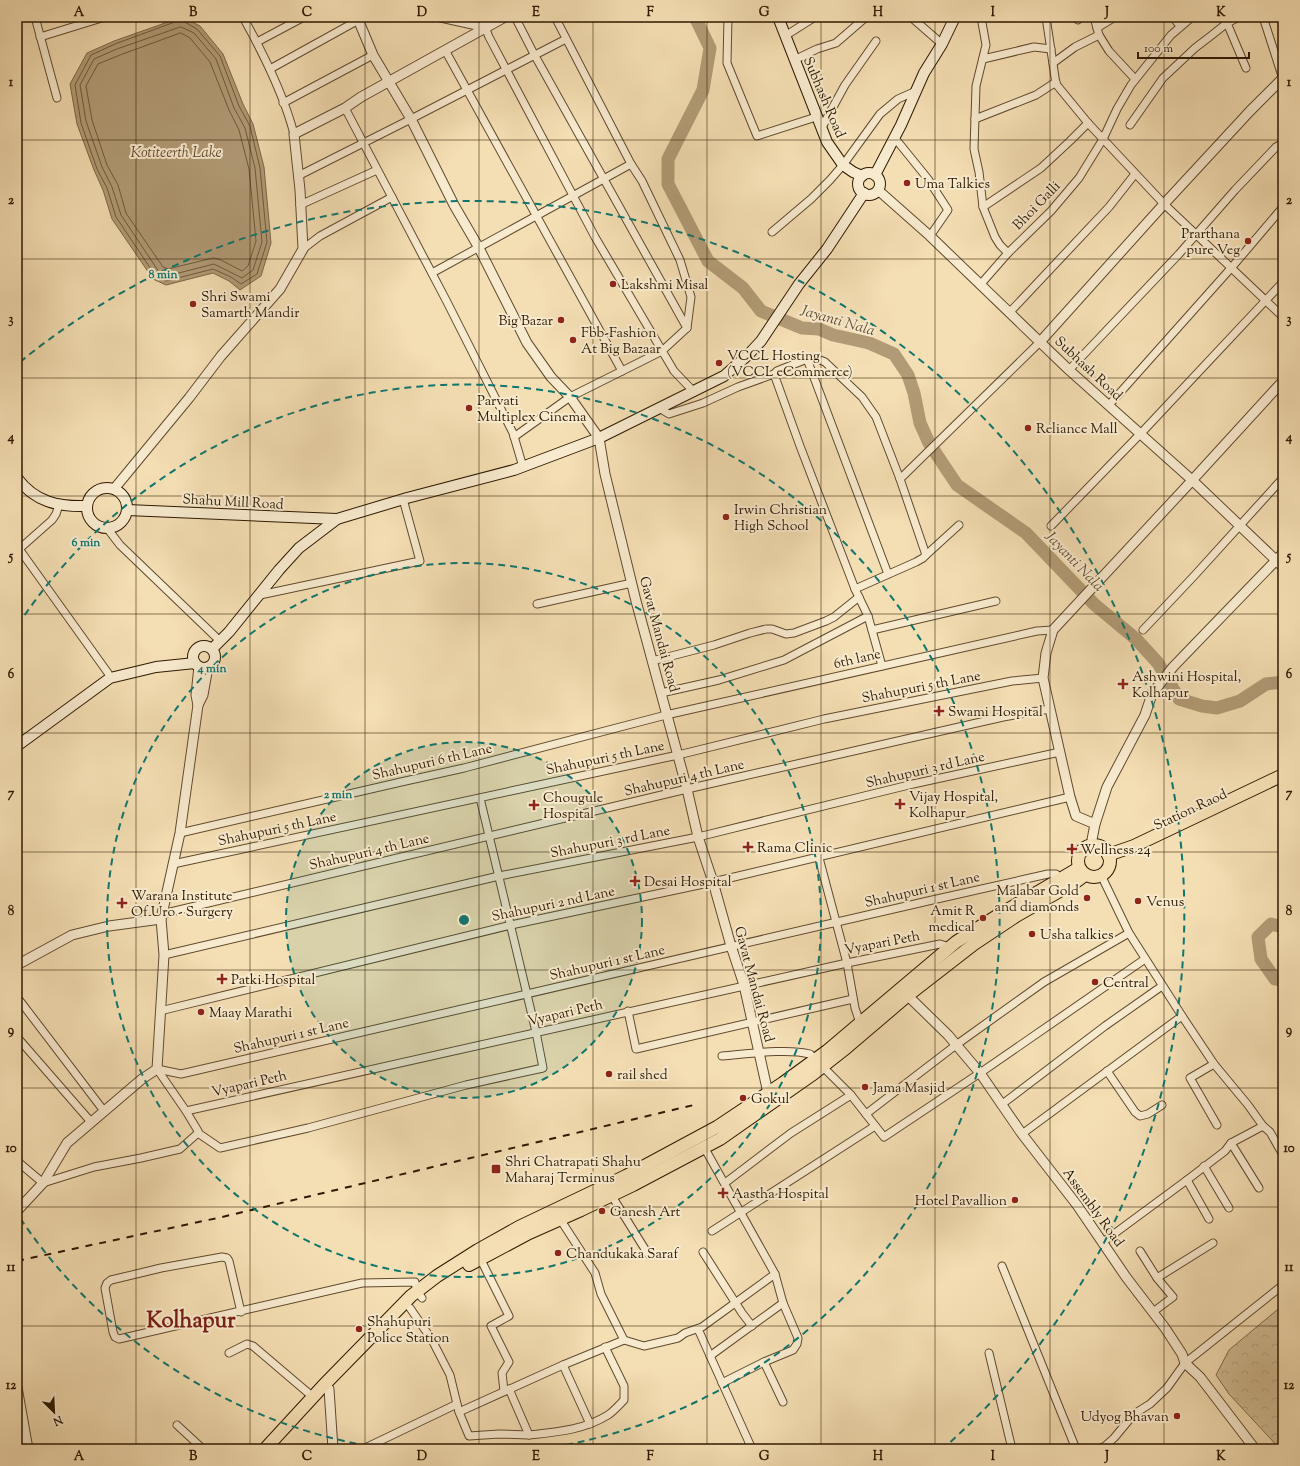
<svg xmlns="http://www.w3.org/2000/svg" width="1300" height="1466" font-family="'Sorts Mill Goudy',serif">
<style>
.forest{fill:url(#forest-crowns);stroke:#806b4b}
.water{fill:#b19b76;stroke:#7d6747}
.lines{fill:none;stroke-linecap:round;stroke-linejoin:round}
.shore{stroke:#705a3c;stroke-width:1}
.river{stroke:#b19b76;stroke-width:13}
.minor-casing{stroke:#604a2e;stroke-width:9}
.tertiary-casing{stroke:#604a2e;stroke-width:11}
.secondary-casing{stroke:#2e1901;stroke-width:12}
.trunk-casing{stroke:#2e1901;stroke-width:14}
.minor{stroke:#f8eace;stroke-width:7}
.tertiary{stroke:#f8eace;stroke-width:9}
.secondary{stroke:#f8eace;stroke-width:10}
.trunk{stroke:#f4deb3;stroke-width:12}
.rail{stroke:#2e1901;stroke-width:2;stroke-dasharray:7 7;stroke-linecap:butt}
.grid{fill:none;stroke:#2e1901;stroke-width:1;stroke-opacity:0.55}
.ring{fill:none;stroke:#0f766e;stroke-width:2;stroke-dasharray:7 5}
.poi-dot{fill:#8f2418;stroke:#f8eace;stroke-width:1.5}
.labels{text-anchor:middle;stroke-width:4;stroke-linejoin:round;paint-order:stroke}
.street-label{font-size:14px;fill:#2e1901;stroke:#f8eace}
.poi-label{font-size:14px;fill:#2e1901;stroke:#f8eace;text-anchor:start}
.water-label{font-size:15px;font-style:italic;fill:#624d30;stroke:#f8eace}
.town-label{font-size:22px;font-weight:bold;fill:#7a1f14;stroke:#f8eace}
.centre{fill:#0f766e;stroke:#f8eace;stroke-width:2}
.ring-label{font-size:12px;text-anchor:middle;font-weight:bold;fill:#0f766e;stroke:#f8eace;stroke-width:4;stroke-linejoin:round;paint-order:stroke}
.neatline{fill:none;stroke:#2e1901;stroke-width:1.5}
.grid-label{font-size:13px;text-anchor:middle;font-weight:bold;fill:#2e1901}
</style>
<defs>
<pattern id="forest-crowns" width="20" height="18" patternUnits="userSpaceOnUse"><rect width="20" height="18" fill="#d2bd95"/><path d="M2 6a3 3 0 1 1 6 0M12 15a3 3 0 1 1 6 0" fill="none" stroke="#b5a27f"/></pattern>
</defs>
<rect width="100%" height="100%" fill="#f4deb3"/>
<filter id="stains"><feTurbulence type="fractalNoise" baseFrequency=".005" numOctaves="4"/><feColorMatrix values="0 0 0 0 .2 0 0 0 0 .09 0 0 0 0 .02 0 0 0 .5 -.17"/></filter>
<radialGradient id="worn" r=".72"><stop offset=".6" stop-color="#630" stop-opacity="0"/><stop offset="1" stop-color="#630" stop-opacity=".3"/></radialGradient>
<polygon class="forest" points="1283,1305 1283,1449 1280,1449 1229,1394 1216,1375 1229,1350"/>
<polygon class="water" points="182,17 200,26 223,54 243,104 253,124 264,167 271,243 261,276 240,290 229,281 213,273 166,285 153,279 112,219 103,190 94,170 77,124 70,84 87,53 114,41"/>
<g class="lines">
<g class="shore">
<polygon points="181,20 197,29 220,56 239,106 250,126 260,168 267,242 257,274 241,284 231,277 213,269 166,281 155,275 116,217 107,188 97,169 81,123 75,85 91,55 115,44"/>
<polygon points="181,27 194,33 216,59 234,108 245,128 255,168 262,242 253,270 242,278 214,264 167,276 159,272 121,215 112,187 102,167 86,121 80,85 94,59 117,49"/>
<polygon points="181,33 190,38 210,62 229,110 239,130 249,169 256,241 248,266 242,271 219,259 213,258 168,269 163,267 126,213 118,185 107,165 92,120 86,86 98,64 120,55"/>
</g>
<g class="river">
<polyline points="695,17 710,48 703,90 668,159 668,184 708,261 743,288 761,311 802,328 819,329 833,335 869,343 894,354 908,375 914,393 920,423 929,443 957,485 1026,533 1094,604 1136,639 1158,663 1179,699 1202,706 1217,708 1240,701 1266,684 1283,682"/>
<polyline points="1283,927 1271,924 1258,937 1261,959 1275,979 1283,980"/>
</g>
<defs>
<g id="minor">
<polyline points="35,17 57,98"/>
<path d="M 243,17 C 263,53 284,95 294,134"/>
<polyline points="436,17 486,28"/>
<polyline points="481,17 489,37 595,237 674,371 694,392"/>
<polyline points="555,17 631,164 642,181 680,260 691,297 687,328"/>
<polyline points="728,17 727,63 757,136 816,117"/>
<polyline points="911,17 942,44"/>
<polyline points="981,17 986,45 976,86 974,149 979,172 983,207 995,237 1000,245 1008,253"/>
<polyline points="1046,17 1056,84 1088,123 1164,204 1283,317"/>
<polyline points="1074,17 1078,20 1082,17"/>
<polyline points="1094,17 1097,28"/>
<polyline points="1173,17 1180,26"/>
<polyline points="1263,17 1283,79"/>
<polyline points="1227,23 1246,68"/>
<polyline points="1099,35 1109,51 1135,79"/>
<polyline points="785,36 815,17"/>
<polyline points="40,37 105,17"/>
<polyline points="257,42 304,17"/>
<polyline points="445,50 622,371"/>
<polyline points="983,59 1034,47 1051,49"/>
<polyline points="794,60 817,49 836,43 866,17"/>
<polyline points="1053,63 1075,47 1099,35 1097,28 1115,17"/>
<polyline points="270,69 364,17"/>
<polyline points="283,103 373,55"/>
<polyline points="345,108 446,300 513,433 523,467"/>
<polyline points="975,119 1036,95 1056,82"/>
<polyline points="1130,125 1163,78 1195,48 1212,35 1227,23 1239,17"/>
<polyline points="821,129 845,85 876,41"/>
<polyline points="894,137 928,179 948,210 930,236"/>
<polyline points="298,176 411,119 566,39"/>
<polyline points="300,205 377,170"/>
<polyline points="983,207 1041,168 1070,141 1088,123"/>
<polyline points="772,232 811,199 830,180 843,165 880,114 898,99 916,91"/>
<polyline points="303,249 320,236 392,197"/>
<polyline points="432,273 631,164"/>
<polyline points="980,285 1008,253 1051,211 1079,178 1103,139 1117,109 1131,85 1171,35 1192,17"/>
<polyline points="1009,313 1109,207 1135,174"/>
<polyline points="807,359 888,574"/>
<polyline points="1069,370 1179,254 1235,190 1276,147 1283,143"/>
<polyline points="1109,405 1232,267 1283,207"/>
<polyline points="659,408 669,414 703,403 738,387 774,374"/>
<polyline points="514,437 570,397 662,351 687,328 534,54 515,17"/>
<polyline points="1051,526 1145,429 1283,282"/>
<polyline points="107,528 120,545 220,641"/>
<polyline points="17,546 108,673 110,678"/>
<polyline points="17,551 52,520 56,514 59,505"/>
<polyline points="926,555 959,525"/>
<polyline points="855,589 800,446 774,374 777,371 807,359 815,358 825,362 862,397 876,417 900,479"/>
<polyline points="260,595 420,561 403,499"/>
<polyline points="537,604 632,583"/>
<polyline points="872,630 996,601"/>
<polyline points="1143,630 1194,576 1283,478"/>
<polyline points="652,661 714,645 750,633 766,629 772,629 786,634 794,633 826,621 834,617 859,597"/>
<polyline points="882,666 868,616 855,589 916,562 923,558 926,555 900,479 1040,342"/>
<polyline points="661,693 719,680 784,660 868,616"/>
<polyline points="180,833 401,782 464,768 666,715 1037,631 1053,630"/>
<polyline points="819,858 847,963 855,1008 860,1023"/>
<polyline points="173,864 678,755 824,719 1012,681 1043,678"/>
<polyline points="162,914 687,789 1003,717 1050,709"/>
<polyline points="164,955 499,876 698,837 913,784 1060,752"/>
<polyline points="17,997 104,1111"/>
<polyline points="160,1011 511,925 713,882 1070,797"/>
<polyline points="628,1011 636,1049 853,999"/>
<polyline points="1182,1016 1214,1064 1190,1078 1217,1125"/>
<polyline points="17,1037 91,1122"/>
<path d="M 722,1056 C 747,1054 787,1048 810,1054 L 851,1095 L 884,1137 L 980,1073 L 1145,959"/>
<polyline points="1214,1064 1248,1105 1263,1126"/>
<polyline points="157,1069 181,1074 928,901 1048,874 1056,874 1061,879"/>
<polyline points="1107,1071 1135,1112 1140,1116 1148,1114 1162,1105"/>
<polyline points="1001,1105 1105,1026 1162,986"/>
<polyline points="186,1111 847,963 940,944 950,947"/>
<polyline points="866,1114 956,1045 1044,982 1129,933"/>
<polyline points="198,1133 220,1148 308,1128 466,1085 543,1068 536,1032 480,798"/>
<polyline points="1022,1134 1182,1016 1129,933 1101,875"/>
<polyline points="1231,1143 1259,1188"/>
<polyline points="704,1147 775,1274 783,1303 798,1338 797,1344 793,1350 764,1362 722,1383"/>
<polyline points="17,1161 43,1183 94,1167 141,1158 180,1149 198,1133 198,1131 186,1111 157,1069"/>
<polyline points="1204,1166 1229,1208"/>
<polyline points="1187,1180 1209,1219"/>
<polyline points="725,1183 791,1133 851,1095"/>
<polyline points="610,1193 648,1254"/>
<polyline points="560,1219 595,1273 601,1294 624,1340 644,1346 678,1338 685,1333 702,1327 775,1274"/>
<polyline points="712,1231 875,1126"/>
<polyline points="1103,1242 1187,1180 1225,1151 1231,1143 1263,1126 1270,1132 1283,1155"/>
<polyline points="1140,1251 1157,1278 1173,1297 1153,1312"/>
<polyline points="703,1252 742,1313 752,1326"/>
<polyline points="480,1258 509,1316 491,1326 509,1362 502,1373 504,1391"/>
<polyline points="1002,1266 1076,1449"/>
<polyline points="1157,1278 1213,1243"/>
<polyline points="241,1312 229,1261 227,1258 222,1257 161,1268 111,1280 107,1283 105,1288 113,1332 115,1337 119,1339 362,1283 415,1282 417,1291 422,1298"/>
<polyline points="698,1329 752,1449"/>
<polyline points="229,1353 247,1344 253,1346 313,1397"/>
<polyline points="989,1353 1012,1449"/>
<polyline points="710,1356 783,1303"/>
<polyline points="764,1362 783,1402"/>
<polyline points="563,1365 590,1424"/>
<path d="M 509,1389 L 529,1435 C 557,1432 584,1430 608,1415 C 614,1411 619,1405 624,1400 L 624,1386 L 605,1347"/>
<polyline points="457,1404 459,1412 563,1365 624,1340"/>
<polyline points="459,1412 469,1436 499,1434 529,1435"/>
<polyline points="177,1425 203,1449"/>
<polyline points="363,1449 457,1404 450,1375 432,1340 410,1308"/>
<polyline points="1099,1449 1105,1446 1114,1438 1134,1414 1150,1404 1167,1388 1185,1363 1283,1285"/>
</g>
<g id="tertiary">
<polyline points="357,17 373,55 411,119 454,205 479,248 527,343 551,377 570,397 599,438 605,474 636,601 687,789 698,837 713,882 731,946 744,985 768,1093"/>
<polyline points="878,190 930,236 1069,370 1192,480 1283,567"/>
<polyline points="1040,342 1164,204 1250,111 1283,78"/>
<polyline points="114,489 189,398 221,356 280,289 303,249 300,190 294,134 345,108 361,97 505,17"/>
<polyline points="198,705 203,695 208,667"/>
<polyline points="1095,824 1076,816 1070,797 1043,678 1046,653 1053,630 1186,487 1283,381"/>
<polyline points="1091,845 1095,824 1107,787 1145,715 1152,694 1173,667 1283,553"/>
<polyline points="17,965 72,935 109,926 161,919"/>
<polyline points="904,992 948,1035 980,1073 1022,1134 1077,1205 1126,1277 1165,1328 1182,1354 1185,1363 1200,1377 1255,1449"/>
<polyline points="17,1211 43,1183 67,1143 142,1079 157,1069 164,955 161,919 180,833 198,705 196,695 199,666"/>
<polyline points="17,1387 28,1449"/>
<polyline points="329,1389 333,1449"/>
</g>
<g id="secondary">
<polyline points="778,17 827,142 843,165 853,172 862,176"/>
<circle cx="869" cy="184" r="11"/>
<polyline points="875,175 901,125 924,73 942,44 955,17"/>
<path d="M 17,478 C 35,502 58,507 87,506"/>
<circle cx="107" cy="508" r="20"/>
<polyline points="127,510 337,519"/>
<circle cx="204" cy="657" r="11"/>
<polyline points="212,649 229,632 279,570 299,548 337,519 407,498 514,470 599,438 724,376 748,355 761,341 799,284 827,249 864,193"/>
<polyline points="17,746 110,678 156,667 195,663"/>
</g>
<g id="trunk">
<circle cx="1094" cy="861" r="16"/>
<polyline points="1108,855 1134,846 1283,775"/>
<polyline points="469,1265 529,1233 581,1210 633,1185 720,1139 813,1074 846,1048 907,996 974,944 1016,916 1077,881 1085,875"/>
<polyline points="265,1449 323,1386 411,1296 437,1276 478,1250 519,1227 626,1176 717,1127 783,1083 827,1051 956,942 997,916 1079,868"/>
</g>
</defs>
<use href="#minor" class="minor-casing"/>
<use href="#tertiary" class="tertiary-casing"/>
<use href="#secondary" class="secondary-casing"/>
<use href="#trunk" class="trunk-casing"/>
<use href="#minor" class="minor"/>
<use href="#tertiary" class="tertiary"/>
<use href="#secondary" class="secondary"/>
<use href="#trunk" class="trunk"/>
<polyline class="rail" points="17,1261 222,1217 698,1104"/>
</g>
<path class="grid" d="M 136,17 L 136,1449M 250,17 L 250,1449M 365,17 L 365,1449M 479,17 L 479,1449M 593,17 L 593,1449M 707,17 L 707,1449M 821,17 L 821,1449M 935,17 L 935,1449M 1050,17 L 1050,1449M 1164,17 L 1164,1449M 17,140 L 1283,140M 17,259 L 1283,259M 17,378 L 1283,378M 17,496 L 1283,496M 17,614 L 1283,614M 17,733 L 1283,733M 17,852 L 1283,852M 17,970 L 1283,970M 17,1088 L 1283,1088M 17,1207 L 1283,1207M 17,1326 L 1283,1326"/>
<circle cx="464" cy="920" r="178" fill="#0f766e" fill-opacity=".12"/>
<g class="ring">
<circle cx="464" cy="920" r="178"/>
<circle cx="464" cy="920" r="357"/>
<path d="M380 1448A535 535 0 0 1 18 1215M18 625A535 535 0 1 1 548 1448"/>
<path d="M20 362A713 713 0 0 1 946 1446"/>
</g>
<g class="poi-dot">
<circle cx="907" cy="183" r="4"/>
<circle cx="1248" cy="241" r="4"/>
<circle cx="613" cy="284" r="4"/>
<circle cx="193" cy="304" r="4"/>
<circle cx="561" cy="320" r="4"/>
<circle cx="573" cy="340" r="4"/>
<circle cx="719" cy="363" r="4"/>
<circle cx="469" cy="408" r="4"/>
<circle cx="1028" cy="428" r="4"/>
<circle cx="726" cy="517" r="4"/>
<path d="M1121 678h4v4h4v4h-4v4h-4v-4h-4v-4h4z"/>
<path d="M937 705h4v4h4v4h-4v4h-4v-4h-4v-4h4z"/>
<path d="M898 798h4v4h4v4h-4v4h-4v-4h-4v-4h4z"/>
<path d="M532 799h4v4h4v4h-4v4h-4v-4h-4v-4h4z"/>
<path d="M746 841h4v4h4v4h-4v4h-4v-4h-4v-4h4z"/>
<path d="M1070 843h4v4h4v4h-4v4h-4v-4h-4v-4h4z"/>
<path d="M633 875h4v4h4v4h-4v4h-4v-4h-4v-4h4z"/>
<circle cx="1087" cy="898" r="4"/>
<circle cx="1138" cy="901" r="4"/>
<path d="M120 897h4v4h4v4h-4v4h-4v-4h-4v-4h4z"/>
<circle cx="983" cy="918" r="4"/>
<circle cx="1032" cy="934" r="4"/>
<path d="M220 973h4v4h4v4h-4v4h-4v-4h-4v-4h4z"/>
<circle cx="1095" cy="982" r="4"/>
<circle cx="201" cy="1012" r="4"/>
<circle cx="609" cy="1074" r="4"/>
<circle cx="865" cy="1087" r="4"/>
<circle cx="743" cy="1098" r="4"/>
<rect x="491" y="1164" width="10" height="10" rx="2"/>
<path d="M721 1187h4v4h4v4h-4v4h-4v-4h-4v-4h4z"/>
<circle cx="1015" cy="1200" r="4"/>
<circle cx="602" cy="1211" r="4"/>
<circle cx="558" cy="1253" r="4"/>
<circle cx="359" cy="1329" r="4"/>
<circle cx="1177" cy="1416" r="4"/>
</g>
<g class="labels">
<g class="street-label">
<text transform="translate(825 97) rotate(67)" y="5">Subhash Road</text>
<text transform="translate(1036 205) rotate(-46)" y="5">Bhoi Galli</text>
<text transform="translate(1089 368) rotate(43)" y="5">Subhash Road</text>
<text transform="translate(233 501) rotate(3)" y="5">Shahu Mill Road</text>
<text transform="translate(660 634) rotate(75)" y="5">Gavat Mandai Road</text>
<text transform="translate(857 658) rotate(-13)" y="5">6th lane</text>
<text transform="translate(921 686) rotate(-11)" y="5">Shahupuri 5 th Lane</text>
<text transform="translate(605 757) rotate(-12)" y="5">Shahupuri 5 th Lane</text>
<text transform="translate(432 761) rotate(-13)" y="5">Shahupuri 6 th Lane</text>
<text transform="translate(925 769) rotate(-13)" y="5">Shahupuri 3 rd Lane</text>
<text transform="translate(684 777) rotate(-13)" y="5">Shahupuri 4 th Lane</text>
<text transform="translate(1190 809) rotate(-25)" y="5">Station Raod</text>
<text transform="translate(277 828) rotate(-12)" y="5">Shahupuri 5 th Lane</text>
<text transform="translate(610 841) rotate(-11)" y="5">Shahupuri 3 rd Lane</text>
<text transform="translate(369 851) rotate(-13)" y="5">Shahupuri 4 th Lane</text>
<text transform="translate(922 889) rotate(-13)" y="5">Shahupuri 1 st Lane</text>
<text transform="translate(553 903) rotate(-12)" y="5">Shahupuri 2 nd Lane</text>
<text transform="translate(882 942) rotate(-11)" y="5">Vyapari Peth</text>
<text transform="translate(607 962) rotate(-13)" y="5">Shahupuri 1 st Lane</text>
<text transform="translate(755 984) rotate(75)" y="5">Gavat Mandai Road</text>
<text transform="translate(565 1012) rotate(-13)" y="5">Vyapari Peth</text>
<text transform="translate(291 1035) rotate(-13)" y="5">Shahupuri 1 st Lane</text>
<text transform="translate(249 1083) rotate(-13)" y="5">Vyapari Peth</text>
<text transform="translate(1094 1207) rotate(54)" y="5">Assembly Road</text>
</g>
<g class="poi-label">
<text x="915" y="188">Uma Talkies</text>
<text x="1240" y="238" text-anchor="end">Prarthana<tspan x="1240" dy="16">pure Veg</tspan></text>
<text x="621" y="289">Lakshmi Misal</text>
<text x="201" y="301">Shri Swami<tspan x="201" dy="16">Samarth Mandir</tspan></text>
<text x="553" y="325" text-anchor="end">Big Bazar</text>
<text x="581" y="337">Fbb-Fashion<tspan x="581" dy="16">At Big Bazaar</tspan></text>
<text x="727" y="360">VCCL Hosting<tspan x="727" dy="16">(VCCL eCommerce)</tspan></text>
<text x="477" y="405">Parvati<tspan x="477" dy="16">Multiplex Cinema</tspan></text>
<text x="1036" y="433">Reliance Mall</text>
<text x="734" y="514">Irwin Christian<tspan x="734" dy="16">High School</tspan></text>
<text x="1132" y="681">Ashwini Hospital,<tspan x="1132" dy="16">Kolhapur</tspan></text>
<text x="948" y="716">Swami Hospital</text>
<text x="909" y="801">Vijay Hospital,<tspan x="909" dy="16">Kolhapur</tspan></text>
<text x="543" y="802">Chougule<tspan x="543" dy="16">Hospital</tspan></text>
<text x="757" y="852">Rama Clinic</text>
<text x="1080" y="854">Wellness 24</text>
<text x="644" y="886">Desai Hospital</text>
<text x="1079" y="895" text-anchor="end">Malabar Gold<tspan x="1079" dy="16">and diamonds</tspan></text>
<text x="131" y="900">Warana Institute<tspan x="131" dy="16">Of Uro - Surgery</tspan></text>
<text x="1146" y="906">Venus</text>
<text x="975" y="915" text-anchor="end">Amit R<tspan x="975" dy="16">medical</tspan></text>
<text x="1040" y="939">Usha talkies</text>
<text x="231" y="984">Patki Hospital</text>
<text x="1103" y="987">Central</text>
<text x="209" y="1017">Maay Marathi</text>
<text x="617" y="1079">rail shed</text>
<text x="873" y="1092">Jama Masjid</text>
<text x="751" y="1103">Gokul</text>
<text x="505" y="1166">Shri Chatrapati Shahu<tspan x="505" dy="16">Maharaj Terminus</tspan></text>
<text x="732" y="1198">Aastha Hospital</text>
<text x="1007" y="1205" text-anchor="end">Hotel Pavallion</text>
<text x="610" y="1216">Ganesh Art</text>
<text x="566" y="1258">Chandukaka Saraf</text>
<text x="367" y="1326">Shahupuri<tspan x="367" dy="16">Police Station</tspan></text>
<text x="1169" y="1421" text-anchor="end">Udyog Bhavan</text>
</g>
<g class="water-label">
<text x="176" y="157">Kotiteerth Lake</text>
<text transform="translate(838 320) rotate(16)" y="5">Jayanti Nala</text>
<text transform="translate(1075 561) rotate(46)" y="5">Jayanti Nala</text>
</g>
<g class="town-label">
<text x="191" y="1327">Kolhapur</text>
</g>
</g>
<circle cx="464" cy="920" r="6" class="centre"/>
<g class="ring-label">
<text x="163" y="278">8 min</text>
<text x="86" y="546">6 min</text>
<text x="212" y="672">4 min</text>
<text x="338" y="798">2 min</text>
</g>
<rect width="1300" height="1466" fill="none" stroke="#f4deb3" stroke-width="44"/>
<g transform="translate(54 1412) rotate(156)" stroke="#f8eace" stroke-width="3" paint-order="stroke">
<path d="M0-3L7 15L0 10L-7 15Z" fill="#2e1901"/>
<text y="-6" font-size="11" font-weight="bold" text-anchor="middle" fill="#2e1901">N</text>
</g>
<path d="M1138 52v6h111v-6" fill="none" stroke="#2e1901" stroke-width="2"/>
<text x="1144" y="52" font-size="12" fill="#2e1901" stroke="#f8eace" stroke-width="3" paint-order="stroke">100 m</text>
<rect x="22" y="22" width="1256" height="1422" class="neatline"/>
<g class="grid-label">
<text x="79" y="16">A</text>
<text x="193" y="16">B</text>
<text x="307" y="16">C</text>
<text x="422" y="16">D</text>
<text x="536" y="16">E</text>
<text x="650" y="16">F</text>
<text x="764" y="16">G</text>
<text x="878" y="16">H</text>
<text x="993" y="16">I</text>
<text x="1107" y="16">J</text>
<text x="1221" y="16">K</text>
<text x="11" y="86">1</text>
<text x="1289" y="86">1</text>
<text x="11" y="204">2</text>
<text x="1289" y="204">2</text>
<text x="11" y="323">3</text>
<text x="1289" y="323">3</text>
<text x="11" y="441">4</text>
<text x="1289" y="441">4</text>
<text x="11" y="560">5</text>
<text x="1289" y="560">5</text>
<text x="11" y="678">6</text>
<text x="1289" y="678">6</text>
<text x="11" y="797">7</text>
<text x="1289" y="797">7</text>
<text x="11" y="915">8</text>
<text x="1289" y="915">8</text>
<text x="11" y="1034">9</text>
<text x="1289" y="1034">9</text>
<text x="11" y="1152">10</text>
<text x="1289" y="1152">10</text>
<text x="11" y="1271">11</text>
<text x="1289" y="1271">11</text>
<text x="11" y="1389">12</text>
<text x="1289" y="1389">12</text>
<text x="79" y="1460">A</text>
<text x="193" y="1460">B</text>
<text x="307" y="1460">C</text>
<text x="422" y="1460">D</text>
<text x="536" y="1460">E</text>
<text x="650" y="1460">F</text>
<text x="764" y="1460">G</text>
<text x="878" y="1460">H</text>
<text x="993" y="1460">I</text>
<text x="1107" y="1460">J</text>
<text x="1221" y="1460">K</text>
</g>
<rect width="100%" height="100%" filter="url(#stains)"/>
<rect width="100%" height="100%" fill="url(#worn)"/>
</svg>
